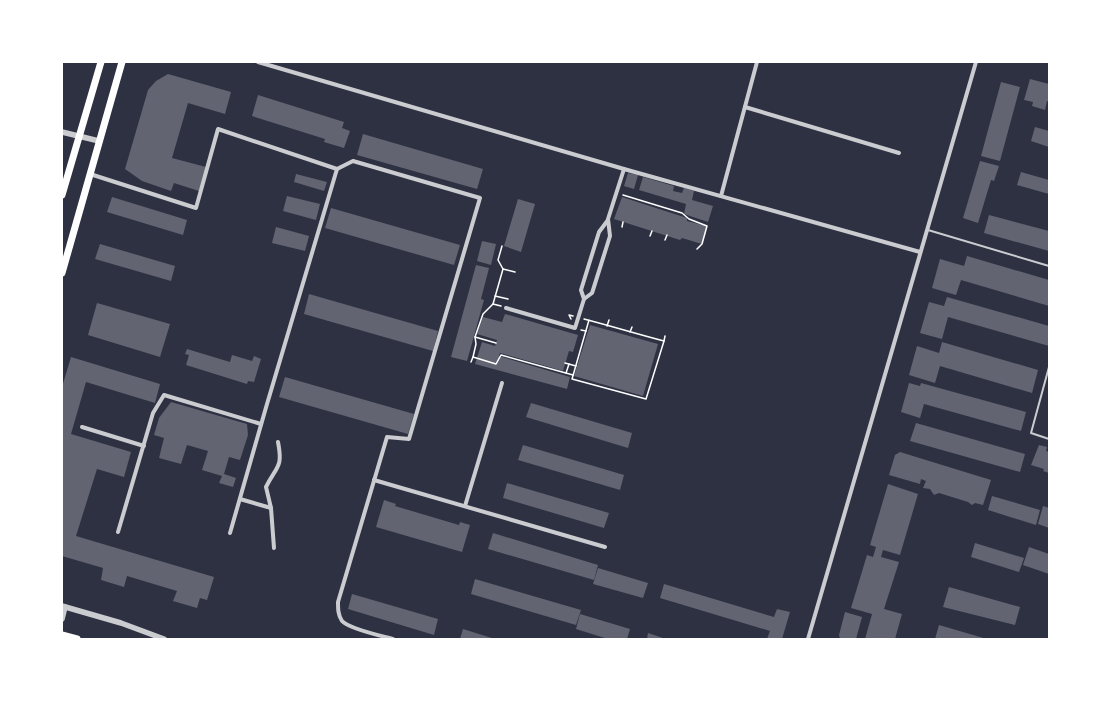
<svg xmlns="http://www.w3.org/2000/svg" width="1111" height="701" font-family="'IBM Plex Serif',serif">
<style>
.building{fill:#626471}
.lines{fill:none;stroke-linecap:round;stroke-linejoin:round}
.path{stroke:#fff;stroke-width:1.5}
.service{stroke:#caccd0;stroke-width:2}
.minor{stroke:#caccd0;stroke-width:4}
.tertiary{stroke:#caccd0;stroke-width:5.5}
.primary{stroke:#fff;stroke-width:7}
.trunk{stroke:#fff;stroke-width:7}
</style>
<rect width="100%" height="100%" fill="#2d3142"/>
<g class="building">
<polygon points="168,74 231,92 225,114 188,103 172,158 206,167 199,191 174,183 171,191 142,181 125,169 148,90 156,81"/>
<polygon points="1030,79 1049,84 1049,102 1047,101 1045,110 1032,106 1033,102 1024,100"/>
<polygon points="1001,82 1020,87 1000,161 981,156"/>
<polygon points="258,95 344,122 342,128 350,131 344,148 324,142 325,139 252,116"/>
<polygon points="1035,127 1049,131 1049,147 1031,141"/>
<polygon points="363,134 483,169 477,189 357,155"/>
<polygon points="980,161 999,166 994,181 991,180 978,223 963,218"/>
<polygon points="1021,172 1049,180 1049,194 1017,185"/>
<polygon points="628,173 638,175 634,189 624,186"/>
<polygon points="296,174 327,182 324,191 294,182"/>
<polygon points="643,177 674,186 673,191 682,193 684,188 694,191 692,200 713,206 708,222 684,214 686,204 639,190"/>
<polygon points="287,196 320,204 316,220 283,211"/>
<polygon points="112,197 187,220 183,235 107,212"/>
<polygon points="622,197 687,218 687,221 707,226 702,244 682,238 680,240 614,219"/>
<polygon points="518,199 535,204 521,252 504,246"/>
<polygon points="331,208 460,245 454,265 325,228"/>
<polygon points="989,215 1049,231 1049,251 984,233"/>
<polygon points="276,227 309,236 305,251 272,243"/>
<polygon points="482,241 496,244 491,265 477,261"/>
<polygon points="100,244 175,266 171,281 95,259"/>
<polygon points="967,256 1049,280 1049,306 961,280 956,295 932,288 940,259 964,266"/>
<polygon points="476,265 489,268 481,299 484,300 467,361 451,357"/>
<polygon points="309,294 438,331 433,351 304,314"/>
<polygon points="947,297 1049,326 1049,346 948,317 942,339 920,333 929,302 944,306"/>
<polygon points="97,303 170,324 160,357 88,335"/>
<polygon points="505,314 578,335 573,352 569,351 563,371 500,353 499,356 570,377 567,389 475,364 482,342 495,346 497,340 477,334 483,317 502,322"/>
<polygon points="590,325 658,344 643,396 574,376"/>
<polygon points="942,342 1038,370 1032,393 940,366 935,383 909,375 917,346 939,353"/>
<polygon points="187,349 230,362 232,355 252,361 254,356 261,359 254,382 248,381 247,384 186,365 189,355 185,354"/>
<polygon points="71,357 160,384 155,403 86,382 71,434 131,452 124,477 97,469 76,536 214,577 207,600 200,598 197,608 173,601 177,591 127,576 124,587 101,580 103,568 62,556 62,387"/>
<polygon points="285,377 414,414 408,434 279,397"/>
<polygon points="909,383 920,386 921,383 1026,412 1021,431 924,404 920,418 901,412"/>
<polygon points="171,402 247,424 248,435 240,460 229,457 224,474 236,478 233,487 219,483 222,476 202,470 208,451 187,445 181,464 159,458 164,438 154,435 159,418"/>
<polygon points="531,403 632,433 628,448 526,417"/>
<polygon points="916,423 1025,454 1020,472 910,441"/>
<polygon points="523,445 624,475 620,490 518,460"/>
<polygon points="1039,445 1047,447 1046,451 1049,452 1049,473 1043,471 1044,469 1031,465"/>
<polygon points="900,452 991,480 983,505 975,503 972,505 968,502 939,493 934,495 930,489 923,488 926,481 921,479 920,484 889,475 895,455"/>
<polygon points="507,483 609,513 604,528 503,498"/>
<polygon points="888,484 918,494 900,555 883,550 881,557 899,562 884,609 902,614 895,639 865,639 872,614 851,608 867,555 873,557 876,547 870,545"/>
<polygon points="992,496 1040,510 1036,525 988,510"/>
<polygon points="384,500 396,504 395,506 459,525 460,522 470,525 462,552 376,527"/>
<polygon points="1043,506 1049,508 1049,528 1038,524"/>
<polygon points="493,533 598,565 594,580 488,549"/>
<polygon points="975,543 1024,558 1019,572 971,557"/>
<polygon points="1029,547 1049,554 1049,574 1023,565"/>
<polygon points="598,568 648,583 643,598 593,584"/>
<polygon points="475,579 581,610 576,625 471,594"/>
<polygon points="664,584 774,617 777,609 790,612 782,639 767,639 770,631 660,598"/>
<polygon points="949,587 1020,607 1015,625 943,607"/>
<polygon points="352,594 438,619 434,635 348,609"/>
<polygon points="845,612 862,617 856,639 840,639 839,635"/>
<polygon points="580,614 630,629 627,639 608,639 576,629"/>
<polygon points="939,625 987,639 935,639"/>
<polygon points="463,629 495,639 460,639"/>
<polygon points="648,633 666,639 647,639"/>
</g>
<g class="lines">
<g class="path">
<polyline points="623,195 682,213 689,219 707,226 702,244 697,249"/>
<polyline points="622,227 623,222"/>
<polyline points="650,236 652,231"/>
<polyline points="665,240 667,235"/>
<polyline points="503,269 515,272"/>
<polyline points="495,296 508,299"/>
<polyline points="493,304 503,269 498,260 502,246"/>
<polyline points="571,319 569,315 573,316"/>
<path d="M 584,319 C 611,326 637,334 664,341 L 646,399 L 572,379 L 589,320"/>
<polyline points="607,326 609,320"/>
<polyline points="581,330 586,331"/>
<polyline points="630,332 632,327"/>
<polyline points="475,337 476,344 473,357 496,364 501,355 573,375"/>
<polyline points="664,341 665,336"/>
<polyline points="496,343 475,337 483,314 493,304 501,306"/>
<polyline points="471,362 473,357"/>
<polyline points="565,363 576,366"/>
<polyline points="566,373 569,364"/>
</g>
<g class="service">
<polyline points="928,230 1049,266"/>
<polyline points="1049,367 1031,433 1049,439"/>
</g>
<g class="minor">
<polyline points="258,62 624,169 920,252"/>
<polyline points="745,107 899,153"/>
<polyline points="90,174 196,208 218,129 337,169"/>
<polyline points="721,196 757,62"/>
<polyline points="584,299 581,290 599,232 608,220"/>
<polyline points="506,308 575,328 584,299 592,293 593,290 610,236 608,219 624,169"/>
<polyline points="82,427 144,446"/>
<polyline points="374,480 605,547"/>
<polyline points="240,499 271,508"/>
<polyline points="465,506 502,383"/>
<polyline points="118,532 153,413 164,395 261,424"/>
<path d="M 230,533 L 267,404 L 337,169 L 353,161 L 480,198 L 409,439 L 387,437 L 338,602 C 338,609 338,615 342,621 C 349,629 382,636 393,639"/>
<path d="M 274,548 L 271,508 L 266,487 C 277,465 283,468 278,442"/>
<polyline points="808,639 976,62"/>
</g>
<g class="tertiary">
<polyline points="62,132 99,141"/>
<polyline points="62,606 121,623 164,639"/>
<polyline points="62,619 65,607"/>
</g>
<g class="primary">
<polyline points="62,195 101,62"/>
<polyline points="62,273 122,62"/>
</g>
<polyline class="trunk" points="62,635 77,639"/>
</g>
<rect width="1111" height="701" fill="none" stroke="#ffffff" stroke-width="126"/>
</svg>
